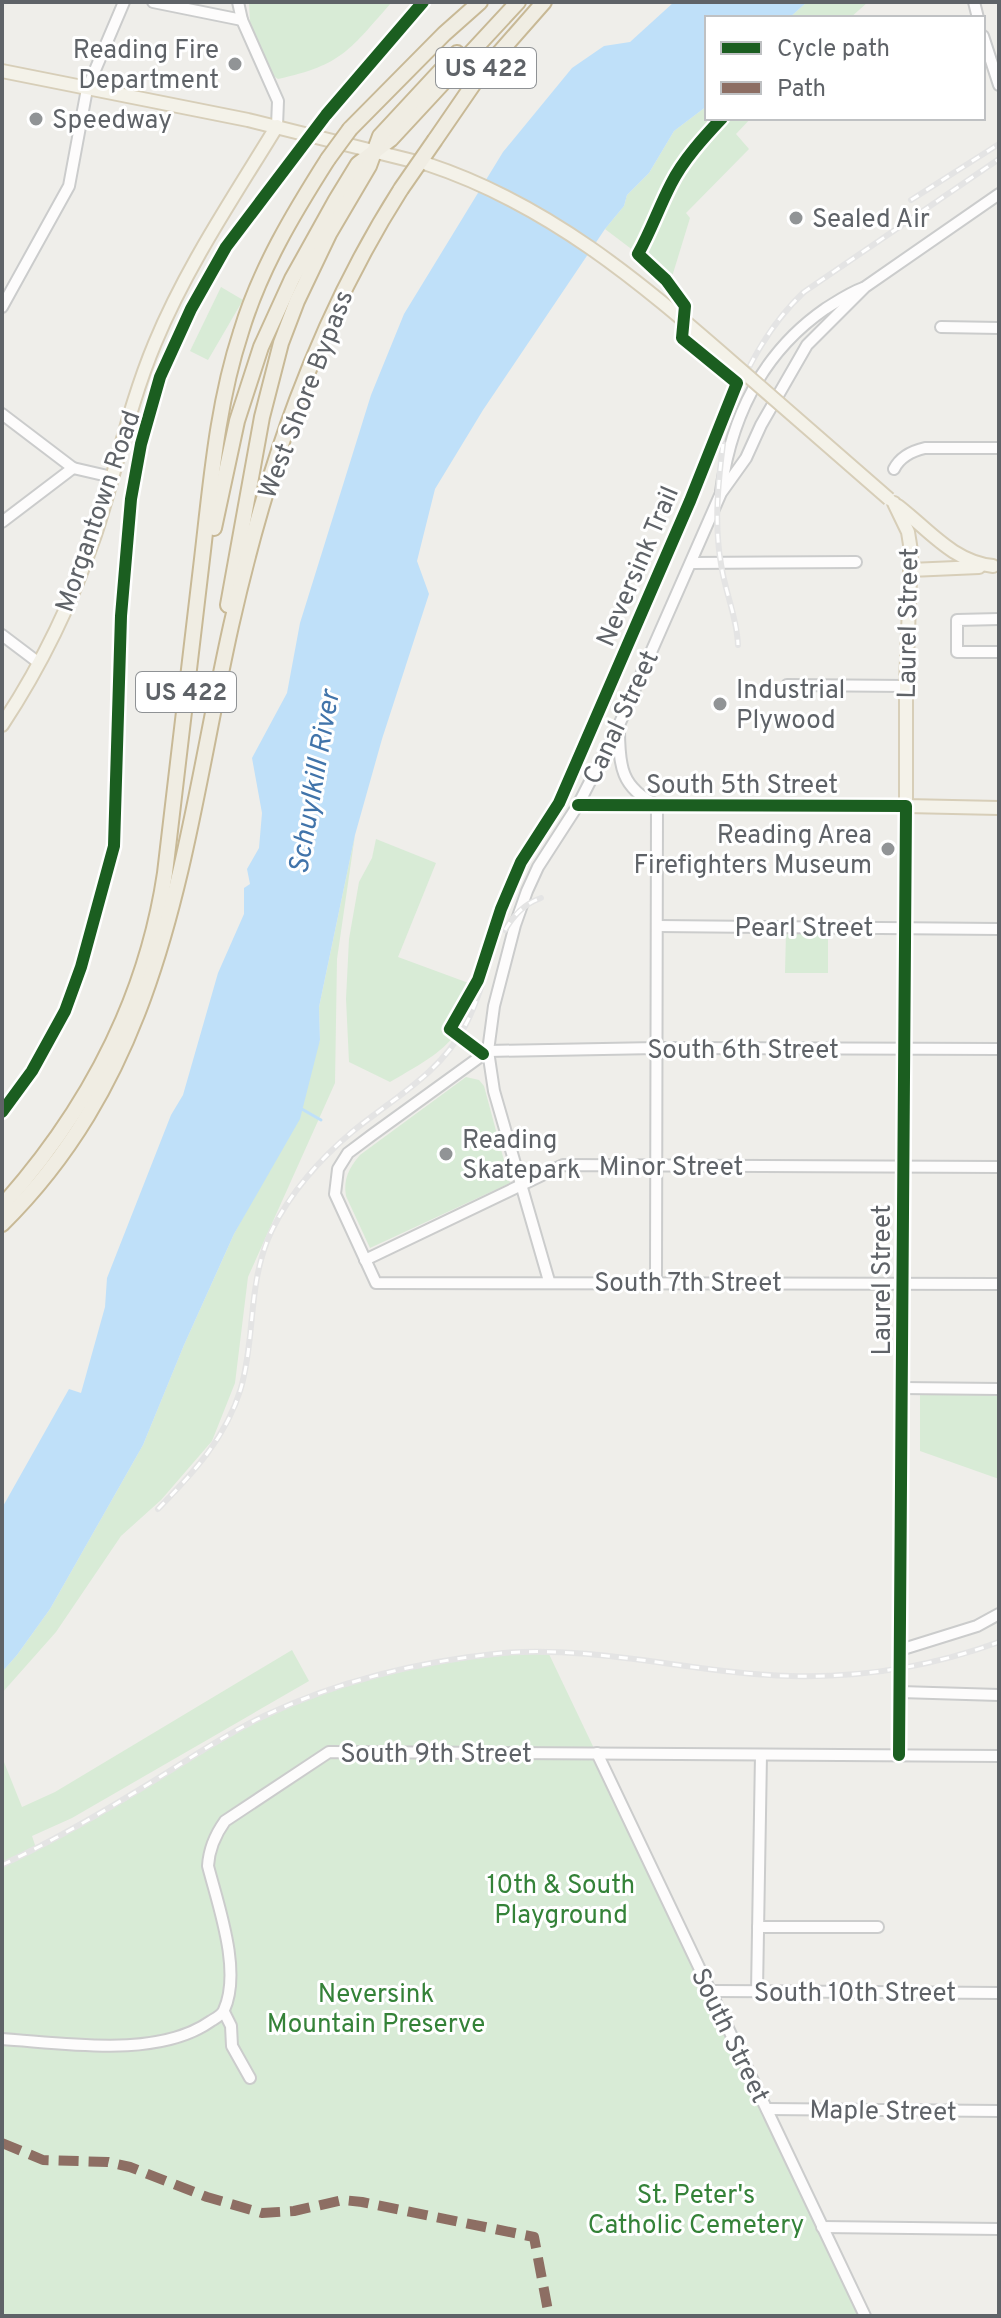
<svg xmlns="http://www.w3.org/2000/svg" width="1001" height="2318" font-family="Overpass,sans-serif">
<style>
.green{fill:#d8ebd6}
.water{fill:#bfe0f9}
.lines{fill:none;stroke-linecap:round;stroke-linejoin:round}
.stream{stroke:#bfe0f9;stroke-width:3}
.minor-casing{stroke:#cbcccc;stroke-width:14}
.major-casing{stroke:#d7ceb8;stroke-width:16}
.highway-casing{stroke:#c8b996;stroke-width:18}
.minor{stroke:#fdfcfc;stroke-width:10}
.major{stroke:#f4f2e9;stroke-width:12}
.highway{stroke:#f0ede3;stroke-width:14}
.rail-casing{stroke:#e4e4e4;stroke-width:6}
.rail{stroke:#fff;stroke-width:3;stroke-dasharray:9;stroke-linecap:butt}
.major-bridge-casing{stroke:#d7ceb8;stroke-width:16;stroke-linecap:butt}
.highway-bridge-casing{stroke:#c8b996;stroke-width:18;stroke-linecap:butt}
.major-bridge{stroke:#f4f2e9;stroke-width:12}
.highway-bridge{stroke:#f0ede3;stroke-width:14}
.quiet{stroke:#8d6e63;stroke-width:10;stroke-dasharray:20 10;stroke-linecap:butt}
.cycleway-casing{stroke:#fff;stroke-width:17}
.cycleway{stroke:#1b5e20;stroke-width:12}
.poi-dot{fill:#919496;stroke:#fff;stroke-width:3}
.labels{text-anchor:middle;stroke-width:6;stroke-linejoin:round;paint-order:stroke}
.shield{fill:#fff;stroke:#8f9295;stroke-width:2}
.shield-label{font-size:24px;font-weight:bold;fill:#5f6368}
.poi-label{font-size:26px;fill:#5f6368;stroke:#fff;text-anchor:start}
.street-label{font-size:26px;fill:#5f6368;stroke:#fff}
.park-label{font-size:26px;fill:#348238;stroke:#fff}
.water-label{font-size:28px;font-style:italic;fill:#4174aa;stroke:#fff}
</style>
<rect width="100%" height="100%" fill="#efeeea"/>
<g class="green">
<path d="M 249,2 L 392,2 C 350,49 343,65 278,79 L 272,75 L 250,22 Z"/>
<polygon points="807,2 868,2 850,18 789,18"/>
<polygon points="707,106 707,118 751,118 736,134 749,149 686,213 690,218 671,280 666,280 638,254 605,229 624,206 627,195 649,173 674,131"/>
<polygon points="221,287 243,300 208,360 190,351"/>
<polygon points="355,835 337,959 335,1083 248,1277 235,1383 212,1441 161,1500 121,1536 56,1632 2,1693 2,1672 17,1655 50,1609 143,1445 184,1345 234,1234 264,1179 320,1040 319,1007"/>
<path d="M 376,839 L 436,863 L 398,957 L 474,985 C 476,995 473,1001 469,1010 C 455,1048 422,1063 390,1082 L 349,1062 L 346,999 L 349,939 L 359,882 L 372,858 Z"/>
<polygon points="786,932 828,932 828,973 785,973"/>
<path d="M 466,1077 L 479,1080 L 484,1086 L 510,1183 L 370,1248 L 346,1196 C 343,1179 349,1168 360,1155 Z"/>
<polygon points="920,1392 999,1393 999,1479 920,1451"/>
<path d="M 292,1650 L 309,1681 L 72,1818 L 32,1836 L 36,1848 C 60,1840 84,1824 106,1810 C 139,1790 172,1769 205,1749 C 310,1686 426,1655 548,1652 L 865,2316 L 2,2316 L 2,1757 L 22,1807 L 55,1792 Z"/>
</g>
<polygon class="water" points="674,2 807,2 789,18 707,18 707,106 674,131 649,173 627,195 624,206 605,229 483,410 435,489 417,561 429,594 382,739 355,835 319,1007 320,1040 300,1119 234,1234 184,1345 143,1445 50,1609 17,1655 2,1672 2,1508 69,1389 81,1393 105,1307 107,1278 171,1115 183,1095 218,973 244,914 244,888 250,884 247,869 259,848 262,813 252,758 287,693 300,623 371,395 404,314 503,152 572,68 604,46 630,42"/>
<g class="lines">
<polyline class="stream" points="300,1108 321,1120"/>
<defs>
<g id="minor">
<polyline points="153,2 242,20"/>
<polyline points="238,2 242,20 278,101 277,126"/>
<polyline points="974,2 978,18"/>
<polyline points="983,36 999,85"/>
<polyline points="2,307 69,186 87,89 124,2"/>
<polyline points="941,327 999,328"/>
<polyline points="2,414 73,468 112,477"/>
<path d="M 894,469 C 900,457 912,451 925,448 L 999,448"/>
<path d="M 721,491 C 731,417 763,352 825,309 C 838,301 849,293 863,288"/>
<polyline points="2,522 73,468"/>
<polyline points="692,563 856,562"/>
<polyline points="999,619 957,620 957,652 999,652"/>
<polyline points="2,635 39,663"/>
<polyline points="787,685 906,686"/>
<path d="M 619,729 C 619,766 621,788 657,805 L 656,1282"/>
<polyline points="578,805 906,806 899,1755"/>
<polyline points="658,926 999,929"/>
<polyline points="488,1051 372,1135 348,1153 338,1169 335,1194 376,1283 999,1284"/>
<polyline points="488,1051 657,1048 999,1049"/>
<polyline points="365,1260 563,1165 999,1167"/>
<polyline points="549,1281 494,1091 488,1051 494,1006 515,925 527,891 538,867 578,805 619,725 721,493 746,458 761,425 807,345 865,287 999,194"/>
<polyline points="902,1388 999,1389"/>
<polyline points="900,1650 977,1626 999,1614"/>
<polyline points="900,1692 999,1695"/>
<polyline points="597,1753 865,2316"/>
<polyline points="758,1927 878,1927"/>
<polyline points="710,1991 999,1993"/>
<polyline points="757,1991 761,1755"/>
<polyline points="224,2012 231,2026 232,2046 250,2078"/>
<path d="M 2,2039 C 64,2043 158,2059 211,2021 C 216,2018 222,2015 224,2010 C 242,1971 218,1905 208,1866 C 209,1848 215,1835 225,1821 L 329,1752 L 999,1756"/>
<polyline points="767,2109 999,2111"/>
<polyline points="822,2227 999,2229"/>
</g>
<g id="major">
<polyline points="2,71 248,120 425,164"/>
<polyline points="894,503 908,532 911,551 906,686 906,806 999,808"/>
<path d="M 898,506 C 928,529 953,562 993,566"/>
<polyline points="910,570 979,567"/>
<path d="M 2,725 C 41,666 72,602 95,535 C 116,471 129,405 155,343 C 187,266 233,198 277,126"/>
</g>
<g id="highway">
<polyline points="350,129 444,34 480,2"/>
<polyline points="435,140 479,76 544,2"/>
<polyline points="214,528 237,421 261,347 292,279 336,200 358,164 391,139 518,2"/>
<polyline points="228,605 262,417 281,343 297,301 329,234 369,166 380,136 457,53"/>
<path d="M 2,1206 C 87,1111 146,1000 165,873 C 178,769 189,664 202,559 C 211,483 217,405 241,332 C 260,269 293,214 328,159"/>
<path d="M 2,1224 C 169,1059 183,841 231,626 C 266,471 315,324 401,189"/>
</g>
</defs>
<use href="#minor" class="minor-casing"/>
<use href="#major" class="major-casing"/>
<use href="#highway" class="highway-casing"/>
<use href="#minor" class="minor"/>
<use href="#major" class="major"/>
<use href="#highway" class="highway"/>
<defs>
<g id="rail">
<polyline points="911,200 999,144"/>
<path d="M 723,444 C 718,484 714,524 721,564 C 725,592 737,617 738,645"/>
<path d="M 505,930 C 514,915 524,904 541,898"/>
<path d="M 158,1509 C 193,1473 226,1438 241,1388 C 256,1335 247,1282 272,1230 C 290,1193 321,1158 352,1132 C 392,1099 440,1074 465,1026 C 487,985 492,936 511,893 C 528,857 552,825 570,789 C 585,757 598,724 612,691 C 639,628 666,566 693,503 C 725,430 743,349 804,292 L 999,159"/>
<path d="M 2,1865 C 55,1840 105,1811 155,1780 C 191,1758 226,1734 264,1716 C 338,1681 421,1661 503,1653 C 596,1645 698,1674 791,1676 C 862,1678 933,1666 999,1642"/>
</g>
</defs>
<use href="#rail" class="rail-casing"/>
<use href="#rail" class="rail"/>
<defs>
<path id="major-bridge" d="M 427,164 C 548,204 639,281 733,363 C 785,408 837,454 889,499"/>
<g id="highway-bridge">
<polyline points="328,159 350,129"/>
<polyline points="401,189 435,140"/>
</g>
</defs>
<use href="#major-bridge" class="major-bridge-casing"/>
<use href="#highway-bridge" class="highway-bridge-casing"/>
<use href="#major-bridge" class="major-bridge"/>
<use href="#highway-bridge" class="highway-bridge"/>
<polyline class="quiet" points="2,2143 43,2160 108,2162 130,2167 207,2197 262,2213 294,2211 343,2200 362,2202 534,2237 549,2316"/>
<defs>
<g id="cycleway">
<polyline points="578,805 906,806 899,1755"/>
<path d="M 483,1054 L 450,1029 L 478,980 L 501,909 L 521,862 L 559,803 L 569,780 L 690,501 L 737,383 L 682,338 L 685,306 L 666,280 L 638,254 C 651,231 659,207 671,184 C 683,160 704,137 722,118"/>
<polyline points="2,1112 32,1071 65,1011 81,967 114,846 121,616 131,499 141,444 160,377 191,309 226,247 326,115 423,2"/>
</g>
</defs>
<use href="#cycleway" class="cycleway-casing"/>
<use href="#cycleway" class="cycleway"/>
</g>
<g class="poi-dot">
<circle cx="235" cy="64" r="8"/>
<circle cx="36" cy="119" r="8"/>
<circle cx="796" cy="218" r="8"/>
<circle cx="720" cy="704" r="8"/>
<circle cx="888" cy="849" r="8"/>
<circle cx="446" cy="1154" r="8"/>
</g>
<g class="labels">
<g class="shield">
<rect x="436" y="48" width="100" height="40" rx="6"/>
<rect x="136" y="672" width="100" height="40" rx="6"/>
</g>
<g class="shield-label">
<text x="486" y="76">US 422</text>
<text x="186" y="700">US 422</text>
</g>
<g class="poi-label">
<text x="219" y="58" text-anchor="end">Reading Fire<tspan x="219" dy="30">Department</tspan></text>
<text x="52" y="128">Speedway</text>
<text x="812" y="227">Sealed Air</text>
<text x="736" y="698">Industrial<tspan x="736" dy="30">Plywood</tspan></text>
<text x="872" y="843" text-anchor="end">Reading Area<tspan x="872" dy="30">Firefighters Museum</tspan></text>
<text x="462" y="1148">Reading<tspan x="462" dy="30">Skatepark</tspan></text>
</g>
<g class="street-label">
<text transform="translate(305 394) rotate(-69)" y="9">West Shore Bypass</text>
<text transform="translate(97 511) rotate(-71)" y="9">Morgantown Road</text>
<text transform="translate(637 566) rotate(-67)" y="9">Neversink Trail</text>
<text transform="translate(907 623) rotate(-89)" y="9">Laurel Street</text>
<text transform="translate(620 717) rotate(-65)" y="9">Canal Street</text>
<text x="742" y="793">South 5th Street</text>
<text x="804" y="936">Pearl Street</text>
<text x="743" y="1058">South 6th Street</text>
<text x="671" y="1175">Minor Street</text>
<text transform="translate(881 1280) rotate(-90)" y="9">Laurel Street</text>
<text x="688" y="1291">South 7th Street</text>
<text x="436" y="1762">South 9th Street</text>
<text x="855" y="2001">South 10th Street</text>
<text transform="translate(731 2035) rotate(64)" y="9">South Street</text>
<text transform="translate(883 2110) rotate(1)" y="9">Maple Street</text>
</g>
<g class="park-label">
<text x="561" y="1893">10th &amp; South<tspan x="561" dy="30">Playground</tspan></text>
<text x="376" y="2002">Neversink<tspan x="376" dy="30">Mountain Preserve</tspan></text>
<text x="696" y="2203">St. Peter's<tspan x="696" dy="30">Catholic Cemetery</tspan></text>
</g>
<g class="water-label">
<text transform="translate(313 782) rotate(-80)" y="10">Schuylkill River</text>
</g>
</g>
<rect width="1001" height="2318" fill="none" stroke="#5f6368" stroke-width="8"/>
<rect x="705" y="16" width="280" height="104" fill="#ffffff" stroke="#bfc1c3" stroke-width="2"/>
<rect x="721" y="42" width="40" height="12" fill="#1b5e20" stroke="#bfc1c3" stroke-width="2"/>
<text x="777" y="56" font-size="24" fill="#5f6368">Cycle path</text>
<rect x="721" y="82" width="40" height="12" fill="#8d6e63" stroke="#bfc1c3" stroke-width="2"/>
<text x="777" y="96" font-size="24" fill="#5f6368">Path</text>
</svg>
